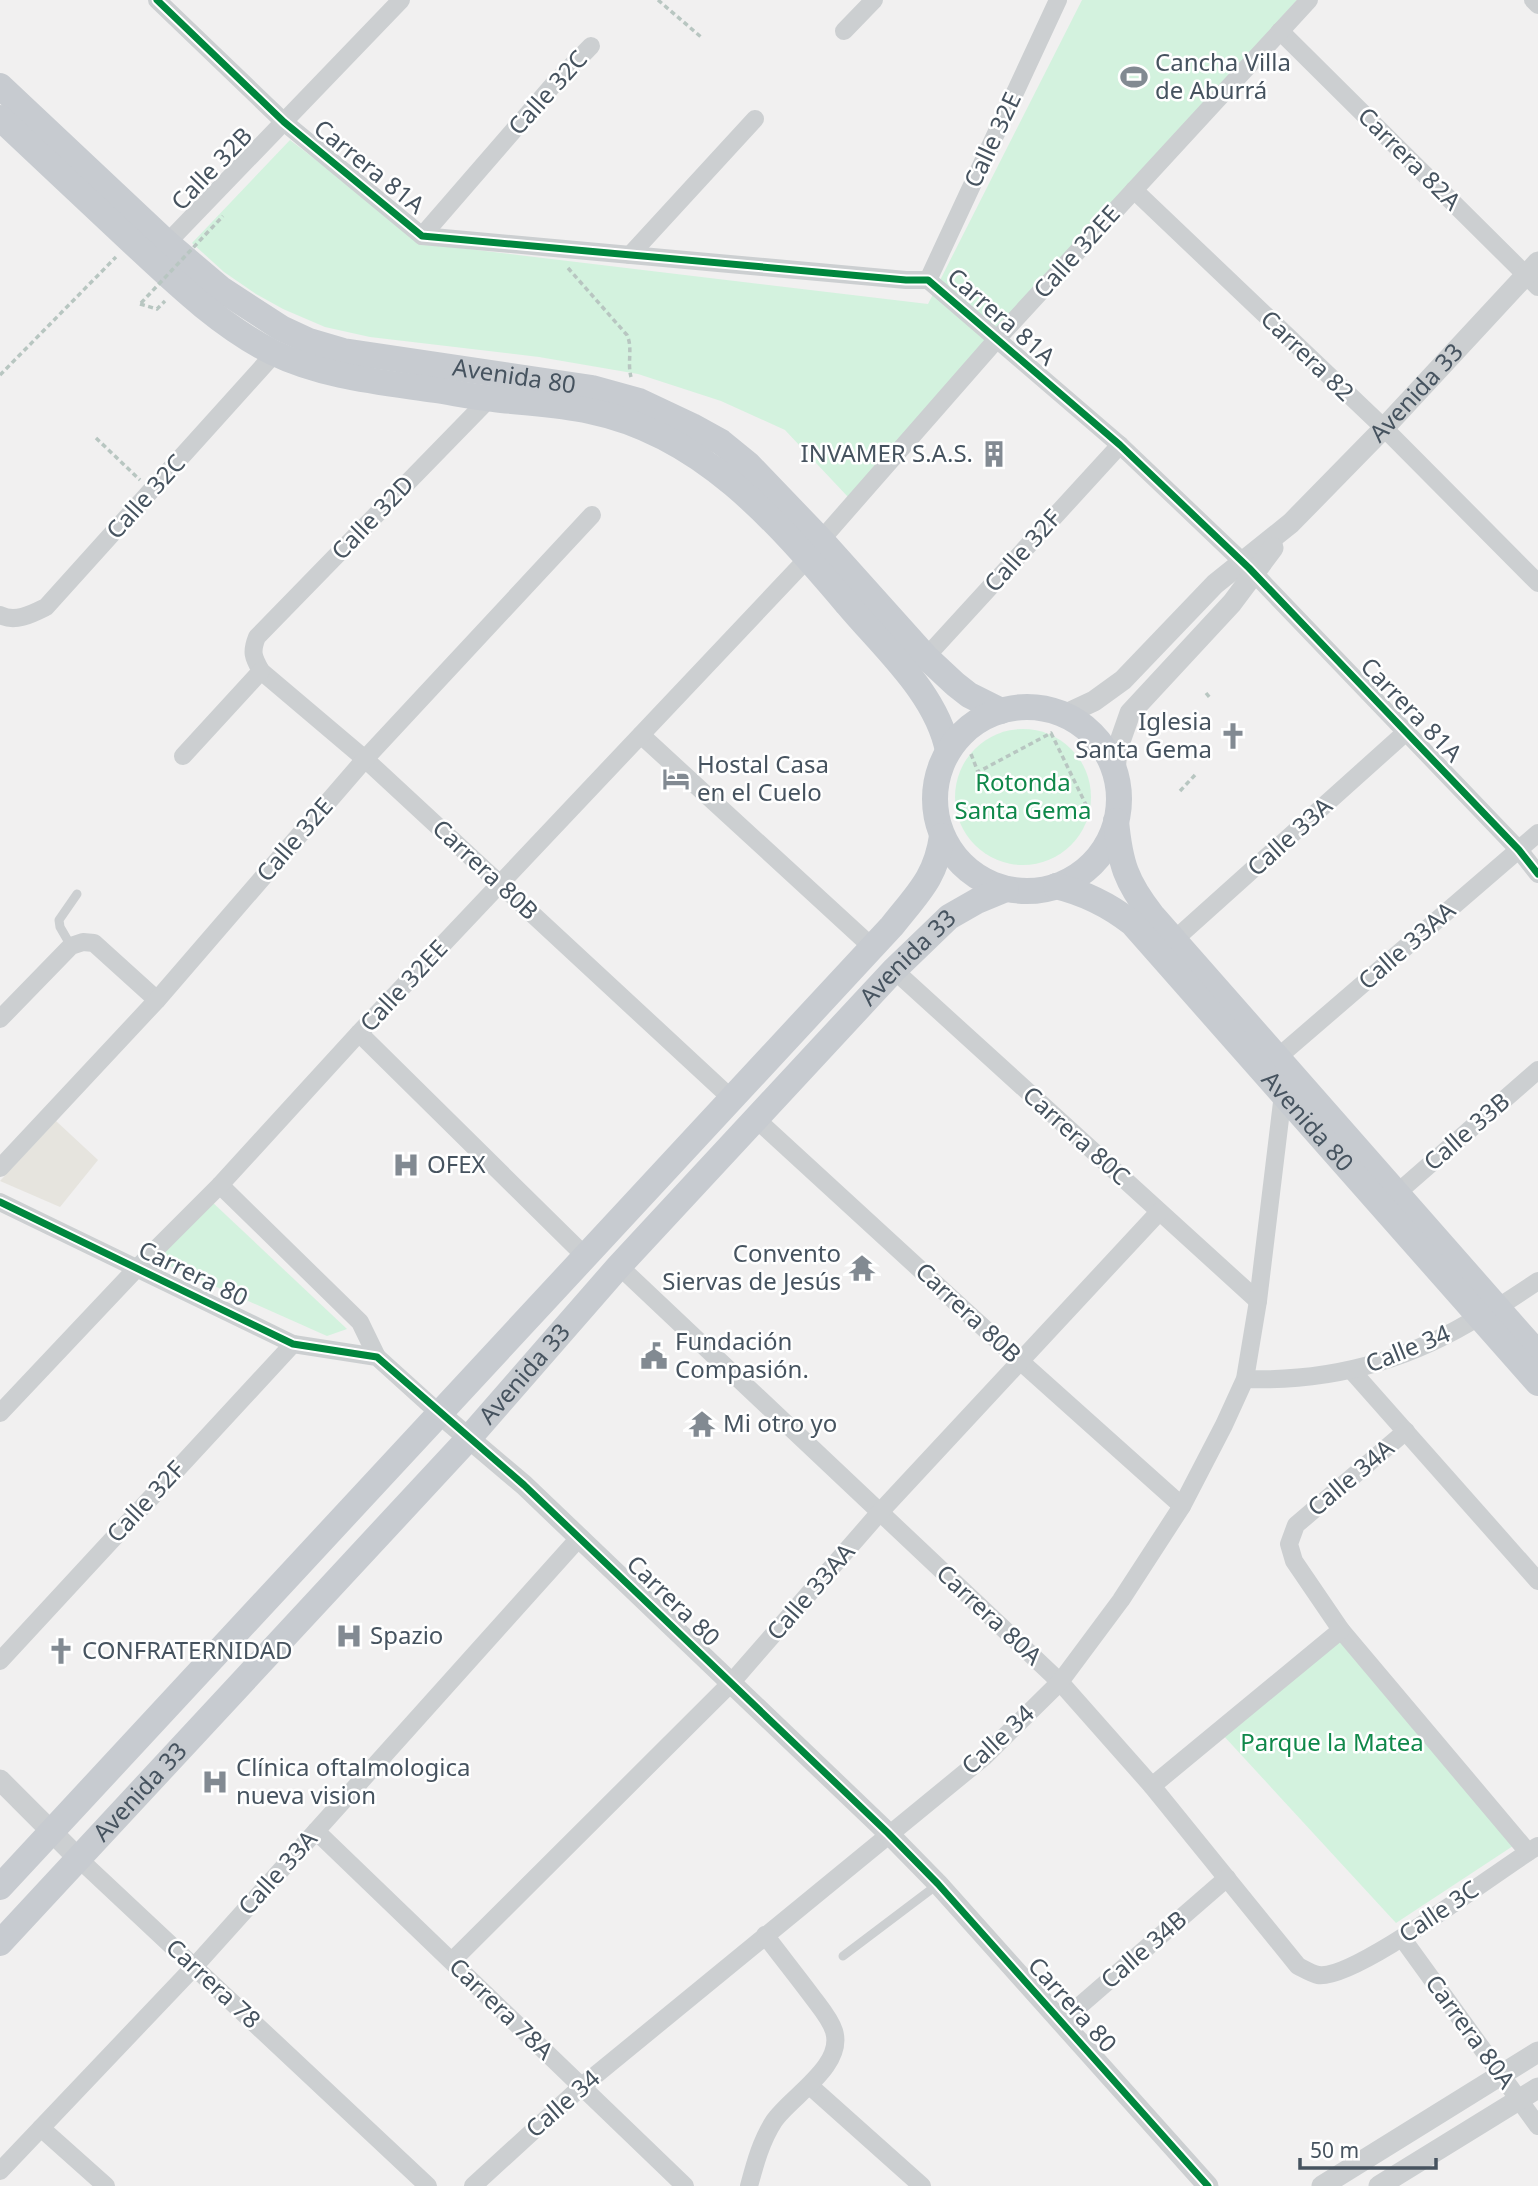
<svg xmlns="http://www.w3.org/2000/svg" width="1538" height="2186" font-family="'Noto Sans',sans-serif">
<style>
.commercial{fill:#e6e4de}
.green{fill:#d3f2de}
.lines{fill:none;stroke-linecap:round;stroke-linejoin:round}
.path{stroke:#b8c6c1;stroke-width:3.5;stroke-dasharray:5 3.5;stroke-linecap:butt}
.service{stroke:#cccfd1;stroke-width:9}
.minor{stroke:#cccfd1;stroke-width:18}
.tertiary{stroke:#cccfd1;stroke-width:21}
.primary{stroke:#c7cbd0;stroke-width:26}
.path-bridge{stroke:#b8c6c1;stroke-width:3.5;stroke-dasharray:5 3.5;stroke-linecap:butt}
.cycleway-casing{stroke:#fff;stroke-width:11}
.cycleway{stroke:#00873e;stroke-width:7}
.labels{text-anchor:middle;stroke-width:5;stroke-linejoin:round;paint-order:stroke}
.poi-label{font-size:24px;fill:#46535f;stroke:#fff;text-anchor:start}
.street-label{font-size:24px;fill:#46535f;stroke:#fff}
.park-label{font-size:24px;fill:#0f884a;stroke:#fff}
</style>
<rect width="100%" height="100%" fill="#f1f0f0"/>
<polygon class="commercial" points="56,1121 98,1160 60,1207 0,1181"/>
<g class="green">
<polygon points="1082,0 1297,0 848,497 785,430 721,401 638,374 539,357 370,337 325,327 283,309 256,294 224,272 192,243 290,140 426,244 928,304"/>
<circle cx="1023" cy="797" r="68"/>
<polygon points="210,1200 347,1329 327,1336 147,1256"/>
<polygon points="1341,1636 1516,1844 1396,1923 1222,1734"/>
</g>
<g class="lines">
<g class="path">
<polyline points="658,0 701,37"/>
<path d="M 568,268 L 627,335 C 633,348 627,362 631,377"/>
<polyline points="140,304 157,309 165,301"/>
<polyline points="0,375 116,257"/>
<polyline points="96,438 140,480"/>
<polyline points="1206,693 1211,699"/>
<polyline points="971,754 978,772 1051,733 1089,811"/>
<polyline points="1180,791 1195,775"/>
</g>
<g class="service">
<polyline points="71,946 60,927 59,920 77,894"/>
<polyline points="843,1956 937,1885"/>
</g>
<g class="minor">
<polyline points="157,0 284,122 422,236 906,280 928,280 1120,445 1249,568 1519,850 1538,874"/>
<polyline points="1533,0 1538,5"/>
<polyline points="844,31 874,0"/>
<polyline points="1280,31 1538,287"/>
<polyline points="1134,190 1384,428 1538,583"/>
<polyline points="422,236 553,85 591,46"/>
<polyline points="167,243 401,0"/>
<polyline points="630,255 755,119"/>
<polyline points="928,280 1058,0"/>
<path d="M 489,399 L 257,637 C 251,652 253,657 261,671 L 365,759 L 732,1099"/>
<polyline points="821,540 997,339 1309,0"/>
<path d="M 0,615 C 15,623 32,614 46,607 L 275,353"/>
<polyline points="926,657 1120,445"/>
<polyline points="641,735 872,947"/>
<polyline points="183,756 261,671"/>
<polyline points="1173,941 1406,732"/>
<polyline points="894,970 1258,1301"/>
<polyline points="0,1019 71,946 83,942 94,943 157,1000"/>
<polyline points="359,1033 585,1256"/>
<polyline points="1277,1058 1538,833"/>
<polyline points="756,1119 1021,1362 1182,1506"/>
<polyline points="0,1168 157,1000 365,759 592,515"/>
<polyline points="220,1185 360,1322 377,1357"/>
<polyline points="1396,1194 1538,1070"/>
<polyline points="0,1202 293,1344 377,1357 439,1413"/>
<path d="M 619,1266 L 1060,1682 L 1152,1786 L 1298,1966 C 1304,1969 1312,1974 1318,1975 C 1355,1981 1499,1869 1538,1846"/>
<polyline points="1497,1308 1538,1281"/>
<polyline points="1352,1371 1538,1581"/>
<path d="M 1245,1379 C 1330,1382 1408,1361 1480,1316"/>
<polyline points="0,1413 137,1268 220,1185 359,1033 808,558"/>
<polyline points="1406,1431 1296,1525 1289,1544 1294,1561 1341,1630 1528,1852"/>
<polyline points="0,1661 293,1344"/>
<polyline points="1152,1786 1341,1630"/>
<polyline points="316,1831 685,2186"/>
<polyline points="79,1859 428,2186"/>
<polyline points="1402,1938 1538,2126"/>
<polyline points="452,1961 731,1683 880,1512 1159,1212"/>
<polyline points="1061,2022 1227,1878"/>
<polyline points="810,2086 922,2186"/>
<polyline points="41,2128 106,2186"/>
<polyline points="0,2171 194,1967 579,1538"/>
<polyline points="473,2186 581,2087 984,1757 1060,1682 1121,1600 1182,1506 1224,1425 1245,1379 1258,1301 1283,1094"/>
<path d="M 749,2186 C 755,2164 761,2141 774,2121 C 790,2097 845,2066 834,2031 C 830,2018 819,2006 811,1995 C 796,1975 780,1955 765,1935"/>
</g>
<g class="tertiary">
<path id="s1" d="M 1064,715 L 1094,701 L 1123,680 L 1215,584 L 1291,523 L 1384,428 L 1538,262"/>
<polyline points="1115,772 1117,750 1130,713 1232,603 1273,548"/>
<polyline points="439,1413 524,1485 888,1833 938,1884 1208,2186"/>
<polyline points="0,1780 79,1859"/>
<polyline points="1322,2186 1538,2052"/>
<polyline points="1379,2186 1538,2088"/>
</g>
<g class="primary">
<path id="s2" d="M 0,86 L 167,243 L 221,289 L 281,328 L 309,341 L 343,351 L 592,388 L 639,401 L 692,426 L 721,442 L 748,464 L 821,540 L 926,657 L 955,684 L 969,695 L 1001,711"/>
<path d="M 0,118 C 44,159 87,200 131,241 C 175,282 219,325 272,352 C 323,377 381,382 435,390 C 455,393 474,397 494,399 C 526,403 558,404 590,411 C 703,434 777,522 848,605 C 884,648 937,694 948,751"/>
<circle cx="1027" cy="799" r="92"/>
<path d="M 1116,821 C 1120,863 1126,882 1152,915 L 1538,1354"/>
<path id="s3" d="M 1056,886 C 1085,893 1109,905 1132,923 L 1538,1383"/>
<path d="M 0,1887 L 892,926 C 917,894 936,878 942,836"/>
<path id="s4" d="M 0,1943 L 469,1438 L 619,1266 L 894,970 L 949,917 L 977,901 L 1006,889"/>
</g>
<polyline class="path-bridge" points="141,303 223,216"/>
<defs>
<g id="cycleway">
<polyline points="157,0 284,122 422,236 906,280 928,280 1120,445 1249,568 1519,850 1538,874"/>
<polyline points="0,1202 293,1344 377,1357 524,1485 888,1833 938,1884 1208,2186"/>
</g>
</defs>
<use href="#cycleway" class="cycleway-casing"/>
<use href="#cycleway" class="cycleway"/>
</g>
<defs>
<symbol id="stadium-bare" viewBox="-9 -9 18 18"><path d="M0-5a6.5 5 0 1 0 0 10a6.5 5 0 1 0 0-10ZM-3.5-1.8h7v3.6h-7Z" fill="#828a92" stroke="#fff" stroke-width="2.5" paint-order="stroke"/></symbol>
<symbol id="building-bare" viewBox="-9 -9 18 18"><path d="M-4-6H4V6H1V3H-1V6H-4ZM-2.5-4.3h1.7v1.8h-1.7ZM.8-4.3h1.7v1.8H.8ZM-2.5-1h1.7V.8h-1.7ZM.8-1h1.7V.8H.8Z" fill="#828a92" stroke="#fff" stroke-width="2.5" paint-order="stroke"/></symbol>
<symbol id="church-bare" viewBox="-9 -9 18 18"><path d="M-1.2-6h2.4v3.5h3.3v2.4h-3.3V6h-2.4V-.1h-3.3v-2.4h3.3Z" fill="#828a92" stroke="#fff" stroke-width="2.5" paint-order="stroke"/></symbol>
<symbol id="hotel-bare" viewBox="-9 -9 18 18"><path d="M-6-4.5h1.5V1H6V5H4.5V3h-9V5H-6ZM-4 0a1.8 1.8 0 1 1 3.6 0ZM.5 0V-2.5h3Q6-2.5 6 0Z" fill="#828a92" stroke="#fff" stroke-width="2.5" paint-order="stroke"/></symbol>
<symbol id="hospital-bare" viewBox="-9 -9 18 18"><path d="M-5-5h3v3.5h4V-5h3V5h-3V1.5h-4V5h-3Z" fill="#828a92" stroke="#fff" stroke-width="2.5" paint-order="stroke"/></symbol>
<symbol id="temple-bare" viewBox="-9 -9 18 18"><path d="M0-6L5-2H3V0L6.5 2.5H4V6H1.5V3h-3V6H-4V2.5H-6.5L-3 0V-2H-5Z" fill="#828a92" stroke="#fff" stroke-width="2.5" paint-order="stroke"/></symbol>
<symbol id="civic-bare" viewBox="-9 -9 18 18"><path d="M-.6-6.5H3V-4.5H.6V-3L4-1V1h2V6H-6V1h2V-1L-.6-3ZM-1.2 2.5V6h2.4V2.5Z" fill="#828a92" stroke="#fff" stroke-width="2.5" paint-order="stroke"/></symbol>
</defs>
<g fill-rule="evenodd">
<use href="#stadium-bare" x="1115" y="58" width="38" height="38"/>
<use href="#building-bare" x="975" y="435" width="38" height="38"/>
<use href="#church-bare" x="1214" y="717" width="38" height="38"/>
<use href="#hotel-bare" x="657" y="760" width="38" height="38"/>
<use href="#hospital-bare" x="387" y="1146" width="38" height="38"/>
<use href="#temple-bare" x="843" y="1249" width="38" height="38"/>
<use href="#civic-bare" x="635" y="1337" width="38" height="38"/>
<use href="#temple-bare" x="683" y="1405" width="38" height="38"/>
<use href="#hospital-bare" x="330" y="1617" width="38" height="38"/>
<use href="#church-bare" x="42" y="1632" width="38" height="38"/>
<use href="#hospital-bare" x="196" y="1763" width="38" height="38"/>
</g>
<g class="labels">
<g class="poi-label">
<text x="1155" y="71">Cancha Villa<tspan x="1155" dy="28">de Aburrá</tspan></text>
<text x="973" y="462" text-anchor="end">INVAMER S.A.S.</text>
<text x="1212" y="730" text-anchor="end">Iglesia<tspan x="1212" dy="28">Santa Gema</tspan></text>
<text x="697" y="773">Hostal Casa<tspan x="697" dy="28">en el Cuelo</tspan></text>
<text x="427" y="1173">OFEX</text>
<text x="841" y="1262" text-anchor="end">Convento<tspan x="841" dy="28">Siervas de Jesús</tspan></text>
<text x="675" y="1350">Fundación<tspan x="675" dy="28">Compasión.</tspan></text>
<text x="723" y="1432">Mi otro yo</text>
<text x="370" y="1644">Spazio</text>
<text x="82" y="1659">CONFRATERNIDAD</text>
<text x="236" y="1776">Clínica oftalmologica<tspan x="236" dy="28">nueva vision</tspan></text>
</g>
<g class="street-label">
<text transform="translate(548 93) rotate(-48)" y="8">Calle 32C</text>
<text transform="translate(993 140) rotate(-65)" y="8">Calle 32E</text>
<text transform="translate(1409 159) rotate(45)" y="8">Carrera 82A</text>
<text transform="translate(369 167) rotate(39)" y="8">Carrera 81A</text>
<text transform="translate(212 169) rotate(-46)" y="8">Calle 32B</text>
<text transform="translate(1077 252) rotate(-48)" y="8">Calle 32EE</text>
<text transform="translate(1001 317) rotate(41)" y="8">Carrera 81A</text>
<text transform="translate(1307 356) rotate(44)" y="8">Carrera 82</text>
<text dy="8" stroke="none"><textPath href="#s2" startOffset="611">Avenida 80</textPath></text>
<text dy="8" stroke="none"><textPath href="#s1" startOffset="480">Avenida 33</textPath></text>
<text transform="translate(146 497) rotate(-48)" y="8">Calle 32C</text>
<text transform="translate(373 518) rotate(-46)" y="8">Calle 32D</text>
<text transform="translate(1023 551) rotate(-48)" y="8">Calle 32F</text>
<text transform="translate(1411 710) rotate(46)" y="8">Carrera 81A</text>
<text transform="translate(1290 837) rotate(-42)" y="8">Calle 33A</text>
<text transform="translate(295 840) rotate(-49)" y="8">Calle 32E</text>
<text transform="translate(485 870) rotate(43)" y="8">Carrera 80B</text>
<text transform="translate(1407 946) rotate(-41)" y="8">Calle 33AA</text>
<text dy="8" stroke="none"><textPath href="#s4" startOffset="1340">Avenida 33</textPath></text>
<text transform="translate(404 986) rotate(-47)" y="8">Calle 32EE</text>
<text dy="8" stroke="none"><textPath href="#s3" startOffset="350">Avenida 80</textPath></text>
<text transform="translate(1467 1132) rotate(-41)" y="8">Calle 33B</text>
<text transform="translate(1076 1136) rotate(42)" y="8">Carrera 80C</text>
<text transform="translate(193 1274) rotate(26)" y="8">Carrera 80</text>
<text transform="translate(968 1313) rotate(43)" y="8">Carrera 80B</text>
<text transform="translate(1408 1349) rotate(-22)" y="8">Calle 34</text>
<text dy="8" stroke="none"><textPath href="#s4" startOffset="774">Avenida 33</textPath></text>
<text transform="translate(1351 1478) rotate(-40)" y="8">Calle 34A</text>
<text transform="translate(146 1502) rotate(-47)" y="8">Calle 32F</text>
<text transform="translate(811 1592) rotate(-49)" y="8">Calle 33AA</text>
<text transform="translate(673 1601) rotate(44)" y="8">Carrera 80</text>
<text transform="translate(989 1615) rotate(43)" y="8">Carrera 80A</text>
<text transform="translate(998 1740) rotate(-43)" y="8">Calle 34</text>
<text dy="8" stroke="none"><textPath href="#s4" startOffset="206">Avenida 33</textPath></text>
<text transform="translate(278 1873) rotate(-48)" y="8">Calle 33A</text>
<text transform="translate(1439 1912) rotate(-34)" y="8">Calle 3C</text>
<text transform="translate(1144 1950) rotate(-41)" y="8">Calle 34B</text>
<text transform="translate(213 1984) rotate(43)" y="8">Carrera 78</text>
<text transform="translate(1072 2005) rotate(48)" y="8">Carrera 80</text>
<text transform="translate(501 2009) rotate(44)" y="8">Carrera 78A</text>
<text transform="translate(1470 2032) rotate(54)" y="8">Carrera 80A</text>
<text transform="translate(563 2104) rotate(-41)" y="8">Calle 34</text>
</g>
<g class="park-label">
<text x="1023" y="791">Rotonda<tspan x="1023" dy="28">Santa Gema</tspan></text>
<text x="1332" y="1751">Parque la Matea</text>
</g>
</g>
<path d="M1300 2158v10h136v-10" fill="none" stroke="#46535f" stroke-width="3.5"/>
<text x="1310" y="2158" font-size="21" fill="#46535f" stroke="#ffffff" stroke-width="5" paint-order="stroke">50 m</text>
</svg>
